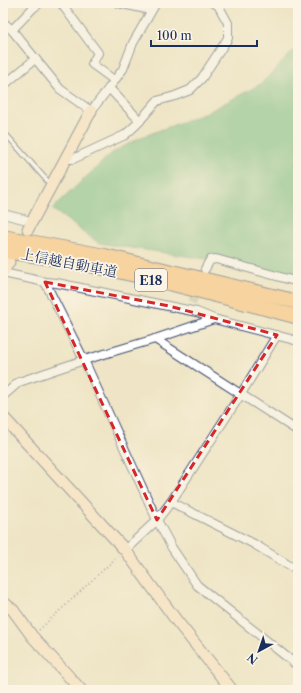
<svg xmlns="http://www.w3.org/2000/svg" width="301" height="693" font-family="'Libre Caslon Text','Noto Serif JP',serif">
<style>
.forest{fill:#6fbc85;stroke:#457672}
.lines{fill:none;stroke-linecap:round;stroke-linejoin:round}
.street-tunnel{stroke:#c5c1b1;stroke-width:8;stroke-dasharray:8 4;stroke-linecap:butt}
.lane-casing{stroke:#3b4a6e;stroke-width:6}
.street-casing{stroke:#3b4a6e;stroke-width:10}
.secondary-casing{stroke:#3b4a6e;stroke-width:13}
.highway-casing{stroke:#3b4a6e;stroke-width:16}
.path{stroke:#3b4a6e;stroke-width:1.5;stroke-dasharray:1 3;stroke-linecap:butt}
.lane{stroke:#fff;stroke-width:4}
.street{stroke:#fff;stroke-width:8}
.secondary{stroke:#ffe4c6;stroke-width:11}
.highway{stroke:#febc70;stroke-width:14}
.marked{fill:none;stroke:#d62828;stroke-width:3;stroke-dasharray:8 5;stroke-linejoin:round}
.labels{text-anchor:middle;stroke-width:3.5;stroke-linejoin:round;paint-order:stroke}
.shield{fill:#fcf5e5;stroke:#5e6a86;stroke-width:1}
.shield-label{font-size:13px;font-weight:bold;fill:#1b2f5e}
.street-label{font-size:14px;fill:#1b2f5e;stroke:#fcf5e5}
</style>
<rect width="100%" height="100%" fill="#fcf5e5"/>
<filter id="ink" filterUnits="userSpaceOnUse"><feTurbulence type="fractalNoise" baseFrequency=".025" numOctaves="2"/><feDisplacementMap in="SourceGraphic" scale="8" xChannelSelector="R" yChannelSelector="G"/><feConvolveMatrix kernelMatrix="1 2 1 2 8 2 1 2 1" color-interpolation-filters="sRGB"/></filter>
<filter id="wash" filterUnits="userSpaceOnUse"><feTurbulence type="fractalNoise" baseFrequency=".012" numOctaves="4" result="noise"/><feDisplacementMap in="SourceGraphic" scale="16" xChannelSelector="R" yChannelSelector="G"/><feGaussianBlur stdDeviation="0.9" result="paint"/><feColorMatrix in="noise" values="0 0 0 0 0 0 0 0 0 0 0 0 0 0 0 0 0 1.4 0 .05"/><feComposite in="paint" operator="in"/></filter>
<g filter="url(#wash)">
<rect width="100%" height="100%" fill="#efe5c6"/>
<polygon class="forest" points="298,46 298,278 226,262 99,243 52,209 112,153 139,138 206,113 261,84"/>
</g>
<g filter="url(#ink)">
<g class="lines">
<polyline class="street-tunnel" points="192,303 198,287"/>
<defs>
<polyline id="lane" points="3,131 50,184"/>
<g id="street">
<polyline points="61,3 98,53 92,64 114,80"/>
<polyline points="118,3 151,10"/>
<polyline points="3,22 12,30 60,89 91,111 109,88 123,69 133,43 156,3"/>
<polyline points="12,30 33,8 40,3"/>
<polyline points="3,86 35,59"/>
<polyline points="109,88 140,121"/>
<polyline points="65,159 73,159 125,135 137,124 157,101 175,96 190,90 202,78 228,38 228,23 218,5 213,3"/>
<polyline points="3,214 31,221"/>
<polyline points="205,269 210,260 216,259 298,282"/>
<polyline points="3,273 45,282 57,283 197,312 214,319 298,341"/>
<polyline points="45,282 84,360 157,520 172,548 197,585 298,666"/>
<polyline points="155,339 298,431"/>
<polyline points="3,396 19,382 84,360 155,339 214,319"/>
<polyline points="171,502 254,544 298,571"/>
<polyline points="125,550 157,520 171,502 241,394 277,335"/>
</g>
<g id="secondary">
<polyline points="28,229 91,111"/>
<polyline points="3,272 9,262"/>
<polyline points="3,417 125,550 176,620 232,690"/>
<polyline points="3,602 13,610 32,636 81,690"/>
</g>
<g id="highway">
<polyline points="3,237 105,256 298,302"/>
<path d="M 3,251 C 103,263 201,291 298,317"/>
</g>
</defs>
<use href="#lane" class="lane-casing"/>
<use href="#street" class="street-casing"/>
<use href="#secondary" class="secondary-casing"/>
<use href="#highway" class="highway-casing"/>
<polyline class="path" points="39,630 118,556"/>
<use href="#lane" class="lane"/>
<use href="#street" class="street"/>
<use href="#secondary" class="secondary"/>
<use href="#highway" class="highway"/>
</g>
</g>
<path d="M0 0H301V693H0ZM 45,282 L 169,306 L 277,335 L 157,520 Z" fill="#efe5c6" fill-opacity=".55" fill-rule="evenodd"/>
<path class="marked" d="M 45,282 L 169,306 L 277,335 L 157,520 Z"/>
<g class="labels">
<rect class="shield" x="135" y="269" width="32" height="22" rx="3"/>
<g class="shield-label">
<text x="151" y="285">E18</text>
</g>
<g class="street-label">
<text transform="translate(69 263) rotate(11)" y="5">上信越自動車道</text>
</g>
</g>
<rect width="301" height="693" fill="none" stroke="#fcf5e5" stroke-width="16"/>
<g transform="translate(259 651) rotate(220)" stroke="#fcf5e5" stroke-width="3" paint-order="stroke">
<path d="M0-3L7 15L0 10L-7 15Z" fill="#1b2f5e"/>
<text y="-6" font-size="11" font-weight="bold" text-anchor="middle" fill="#1b2f5e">N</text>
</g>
<path d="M151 40v6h106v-6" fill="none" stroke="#1b2f5e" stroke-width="2"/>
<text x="157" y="40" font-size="12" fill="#1b2f5e" stroke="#fcf5e5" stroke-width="3" paint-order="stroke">100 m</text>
</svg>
